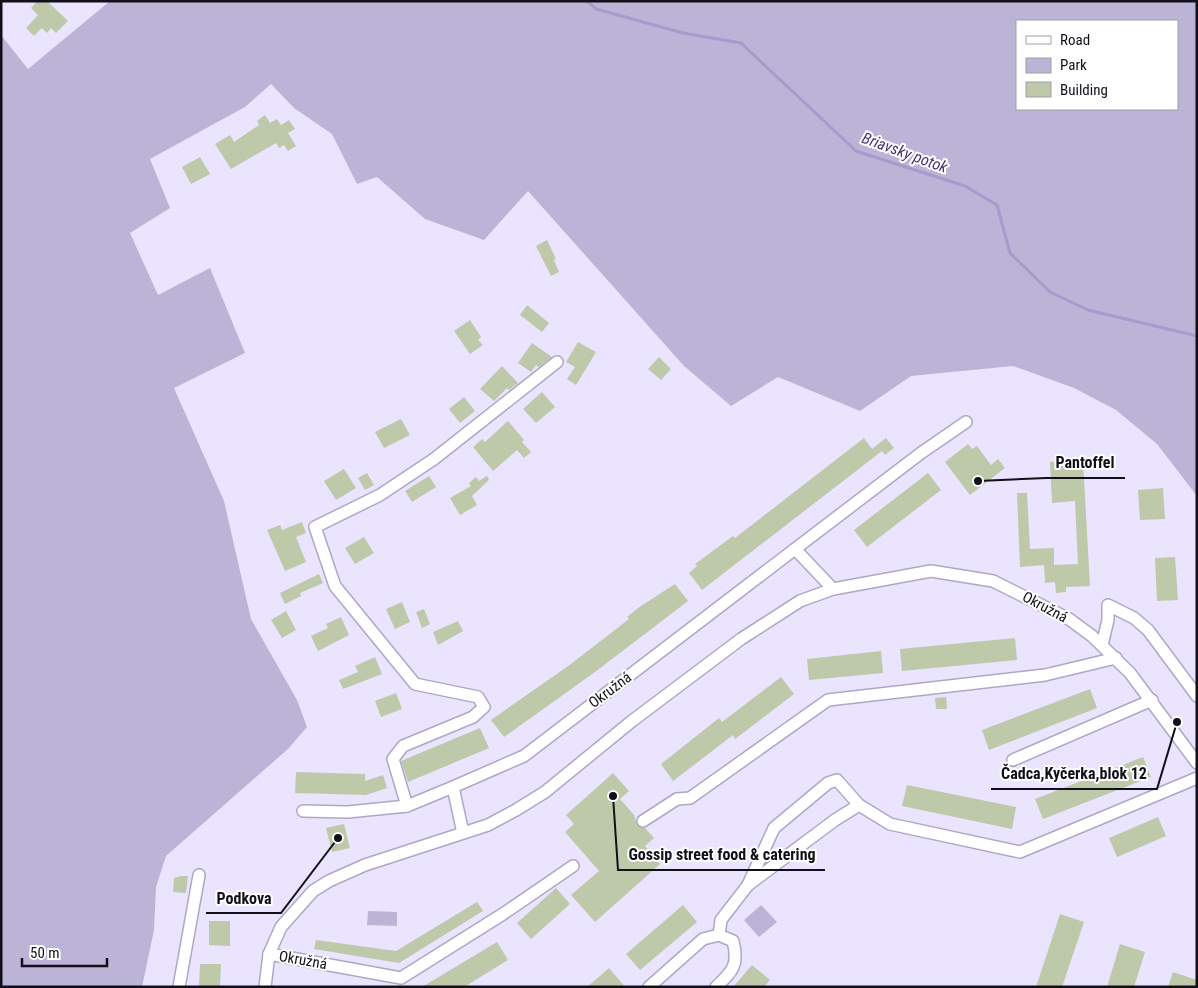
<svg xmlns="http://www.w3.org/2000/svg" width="1198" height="988" font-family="'Roboto Condensed',sans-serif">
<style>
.green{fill:#bcb4d6;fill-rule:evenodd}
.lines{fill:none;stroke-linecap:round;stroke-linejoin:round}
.stream{stroke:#a79acc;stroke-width:3}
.building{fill:#bec9aa}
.minor-casing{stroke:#aea7c6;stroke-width:14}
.minor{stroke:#fff;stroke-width:11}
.labels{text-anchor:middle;stroke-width:4;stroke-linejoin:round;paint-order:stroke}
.street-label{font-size:15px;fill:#110f19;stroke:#fff}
.water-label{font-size:16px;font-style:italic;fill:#473370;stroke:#fff}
.leader{fill:none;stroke:#110f19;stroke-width:2}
.callout-dot{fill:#110f19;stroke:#fff;stroke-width:2}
.callout-label{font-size:16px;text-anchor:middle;font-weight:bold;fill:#110f19;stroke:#fff;stroke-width:4;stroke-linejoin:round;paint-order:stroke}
</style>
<rect width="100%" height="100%" fill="#eae4fe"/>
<g class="green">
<path d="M 110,1 L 1197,1 L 1197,496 L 1157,444 L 1116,410 L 1074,388 L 1013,366 L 911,376 L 860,411 L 778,377 L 731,406 L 684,366 L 528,191 L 484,240 L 425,219 L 377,177 L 357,184 L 332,134 L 294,108 L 271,84 L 245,107 L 150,159 L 170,208 L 130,233 L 158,295 L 210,268 L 245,353 L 174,388 L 224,501 L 251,619 L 297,700 L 307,727 L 288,749 L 166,856 L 156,887 L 154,930 L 142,987 L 1,987 L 1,35 L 28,69 ZM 1017,21 L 1177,21 L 1177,109 L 1017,109 Z"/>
<polygon points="761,905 777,922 759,937 744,920"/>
<polygon points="368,911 397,912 397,926 367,925"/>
</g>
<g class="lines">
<polyline class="stream" points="587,1 596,9 683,33 741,43 856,151 965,186 997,205 1010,253 1050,292 1088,310 1197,336"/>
</g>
<g class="building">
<polygon points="37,1 47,1 68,21 56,33 51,28 47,33 42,28 34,36 26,28 38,15 31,8"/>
<polygon points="265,115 270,123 277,119 281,125 289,120 295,129 288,133 296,146 288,151 284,145 279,148 276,143 231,169 215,144 230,135 234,142 259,125 257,121"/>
<polygon points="200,157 210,174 191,184 182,167"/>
<polygon points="547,240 556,259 554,260 559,272 551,276 536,246"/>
<polygon points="527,305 549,323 542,332 520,315"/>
<polygon points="470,320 481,337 478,340 483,345 470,354 454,331"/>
<polygon points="578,342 596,352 576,385 567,379 575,367 566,362"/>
<polygon points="532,343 552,357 539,367 536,365 531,372 518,363"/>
<polygon points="659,357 671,369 661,380 648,369"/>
<polygon points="502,366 518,383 509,390 507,388 494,401 480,389"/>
<polygon points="542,392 555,407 536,423 523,409"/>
<polygon points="464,397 475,411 460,423 449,409"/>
<polygon points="401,419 410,435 384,448 375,432"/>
<polygon points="508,421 524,440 522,442 531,452 524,458 517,450 493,471 473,447 482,439 485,442"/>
<polygon points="864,438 872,449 886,438 894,448 885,455 882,451 702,590 689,573 697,566 695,564 733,536 735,538"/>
<polygon points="968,444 972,449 977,446 991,465 998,459 1005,468 970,495 945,462"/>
<polygon points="1083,460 1090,586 1066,587 1066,592 1056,593 1055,582 1045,583 1044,565 1020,567 1017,493 1027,493 1030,549 1054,548 1054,565 1078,564 1075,501 1052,503 1050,462"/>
<polygon points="344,469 356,488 336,500 324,481"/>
<polygon points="367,473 374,485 365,490 358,478"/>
<polygon points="928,473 941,490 867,547 854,530"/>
<polygon points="429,476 436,487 412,502 405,491"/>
<polygon points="487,476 489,480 472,496 477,505 460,515 450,498 471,486 469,483 476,477 479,481"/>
<polygon points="1163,488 1165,519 1140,520 1138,490"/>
<polygon points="302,522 306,533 296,537 306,562 285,571 267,530 280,525 282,530"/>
<polygon points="364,537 374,553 355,564 345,548"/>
<polygon points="1175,557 1178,600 1157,601 1155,558"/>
<polygon points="319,574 323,583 300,593 301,596 285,604 280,593"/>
<polygon points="675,584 688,601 595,672 504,737 491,720 571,664 629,619 627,617 638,608"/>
<polygon points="402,602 410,622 395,629 386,609"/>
<polygon points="424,609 430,624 422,628 416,612"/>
<polygon points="286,611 296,630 282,638 271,620"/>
<polygon points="341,617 349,635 318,651 311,636 328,628 326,624"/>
<polygon points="458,621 463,631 438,645 433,632"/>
<polygon points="1015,638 1017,660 902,671 900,649"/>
<polygon points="881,651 883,673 809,680 807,659"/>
<polygon points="375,657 382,674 343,689 339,680 358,672 355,666"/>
<polygon points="781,677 794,694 735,739 733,735 673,781 661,764 719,718 722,722"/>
<polygon points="1090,689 1097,708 989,750 982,730"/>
<polygon points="396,693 402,709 381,717 375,701"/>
<polygon points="946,697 947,709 936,709 935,698"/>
<polygon points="480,728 489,748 408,782 401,761"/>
<polygon points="1143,757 1151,777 1043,819 1035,799"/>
<polygon points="296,772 365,774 365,781 383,775 387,788 366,795 295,793"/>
<polygon points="613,773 629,791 620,799 634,815 637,825 645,828 654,838 645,846 660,864 595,922 571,895 599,871 565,832 574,824 566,815"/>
<polygon points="907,785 1016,807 1012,829 902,806"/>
<polygon points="1158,817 1166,836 1117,857 1109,838"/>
<polygon points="344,824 350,848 332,852 326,828"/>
<polygon points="181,876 188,876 186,893 173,892 174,878"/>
<polygon points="556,888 570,904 531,939 517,923"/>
<polygon points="477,902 483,911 399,963 314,949 316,940 396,951"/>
<polygon points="683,905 697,922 640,970 626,954"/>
<polygon points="1060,914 1084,922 1062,987 1036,987"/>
<polygon points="209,921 230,921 230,946 209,945"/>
<polygon points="497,942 508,960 464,987 422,987"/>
<polygon points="1120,944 1145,952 1134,987 1107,987"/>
<polygon points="200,964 221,964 220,987 199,987"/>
<polygon points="752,965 770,980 764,987 733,987"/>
<polygon points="609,968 625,987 587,987 601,975"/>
<polygon points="1173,972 1197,980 1197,987 1168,987"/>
</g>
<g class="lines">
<defs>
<g id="minor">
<polyline points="833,589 795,549 921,453 966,422"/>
<polyline points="1102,645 1108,620 1108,605 1134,618 1148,630 1197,696"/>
<polyline points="1013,760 1152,700"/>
<polyline points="407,806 393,759 403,746 473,717 484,707 478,697 415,684 335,586 315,527 380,495 434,459 557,362"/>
<polyline points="303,811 348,812 407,806 453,787"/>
<polyline points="643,821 677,799 690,798 828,700 1045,675 1116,658"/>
<polyline points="463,833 453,787 524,756 795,549"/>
<polyline points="748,885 774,828 828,783 837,780 859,805 890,824 1020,852 1197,778"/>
<polyline points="719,935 721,920 748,885 835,820 859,805"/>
<polyline points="269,954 401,978 503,914 573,866"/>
<polyline points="179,987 199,875"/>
<polyline points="265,987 269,954 281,927 313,891 329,881 365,865 488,825 516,810 545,792 632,721 741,639 800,601 833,589 931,571 993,581 1069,619 1092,636 1130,673 1197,763"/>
<path d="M 649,987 L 703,939 L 719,935 L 733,941 C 739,965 733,971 716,987"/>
</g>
</defs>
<use href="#minor" class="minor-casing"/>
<use href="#minor" class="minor"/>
</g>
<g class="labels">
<g class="street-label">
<text transform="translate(1045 607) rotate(28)" y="5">Okružná</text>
<text transform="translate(610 690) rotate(-37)" y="5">Okružná</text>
<text transform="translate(303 960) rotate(10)" y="5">Okružná</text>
</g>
<g class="water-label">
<text transform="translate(905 152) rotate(20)" y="6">Briavsky potok</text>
</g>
</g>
<path class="leader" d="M978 481L1046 478H1125M1177 722L1157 789H991M613 796L618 870H825M338 838L281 913H206"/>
<g class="callout-dot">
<circle cx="978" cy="481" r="5"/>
<circle cx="1177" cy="722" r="5"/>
<circle cx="613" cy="796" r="5"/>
<circle cx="338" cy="838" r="5"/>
</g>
<g class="callout-label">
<text x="1085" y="468">Pantoffel</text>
<text x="1074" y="779">Čadca,Kyčerka,blok 12</text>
<text x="722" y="860">Gossip street food &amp; catering</text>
<text x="244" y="904">Podkova</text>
</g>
<rect width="1198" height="988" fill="none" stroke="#110f19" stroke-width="5"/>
<rect x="1016" y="20" width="162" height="90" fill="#ffffff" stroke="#a09fa3"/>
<rect x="1026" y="36" width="25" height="8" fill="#ffffff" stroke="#a09fa3"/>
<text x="1060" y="45" font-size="15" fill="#110f19">Road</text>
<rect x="1026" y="58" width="25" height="15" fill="#bcb4d6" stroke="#a09fa3"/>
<text x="1060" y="70" font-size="15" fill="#110f19">Park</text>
<rect x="1026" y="82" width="25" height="15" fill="#bec9aa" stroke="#a09fa3"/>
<text x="1060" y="95" font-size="15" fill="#110f19">Building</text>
<path d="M22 958v8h85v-8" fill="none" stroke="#110f19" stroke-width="2.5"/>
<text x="30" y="958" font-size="15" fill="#110f19" stroke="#ffffff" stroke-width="4" paint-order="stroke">50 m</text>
</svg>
